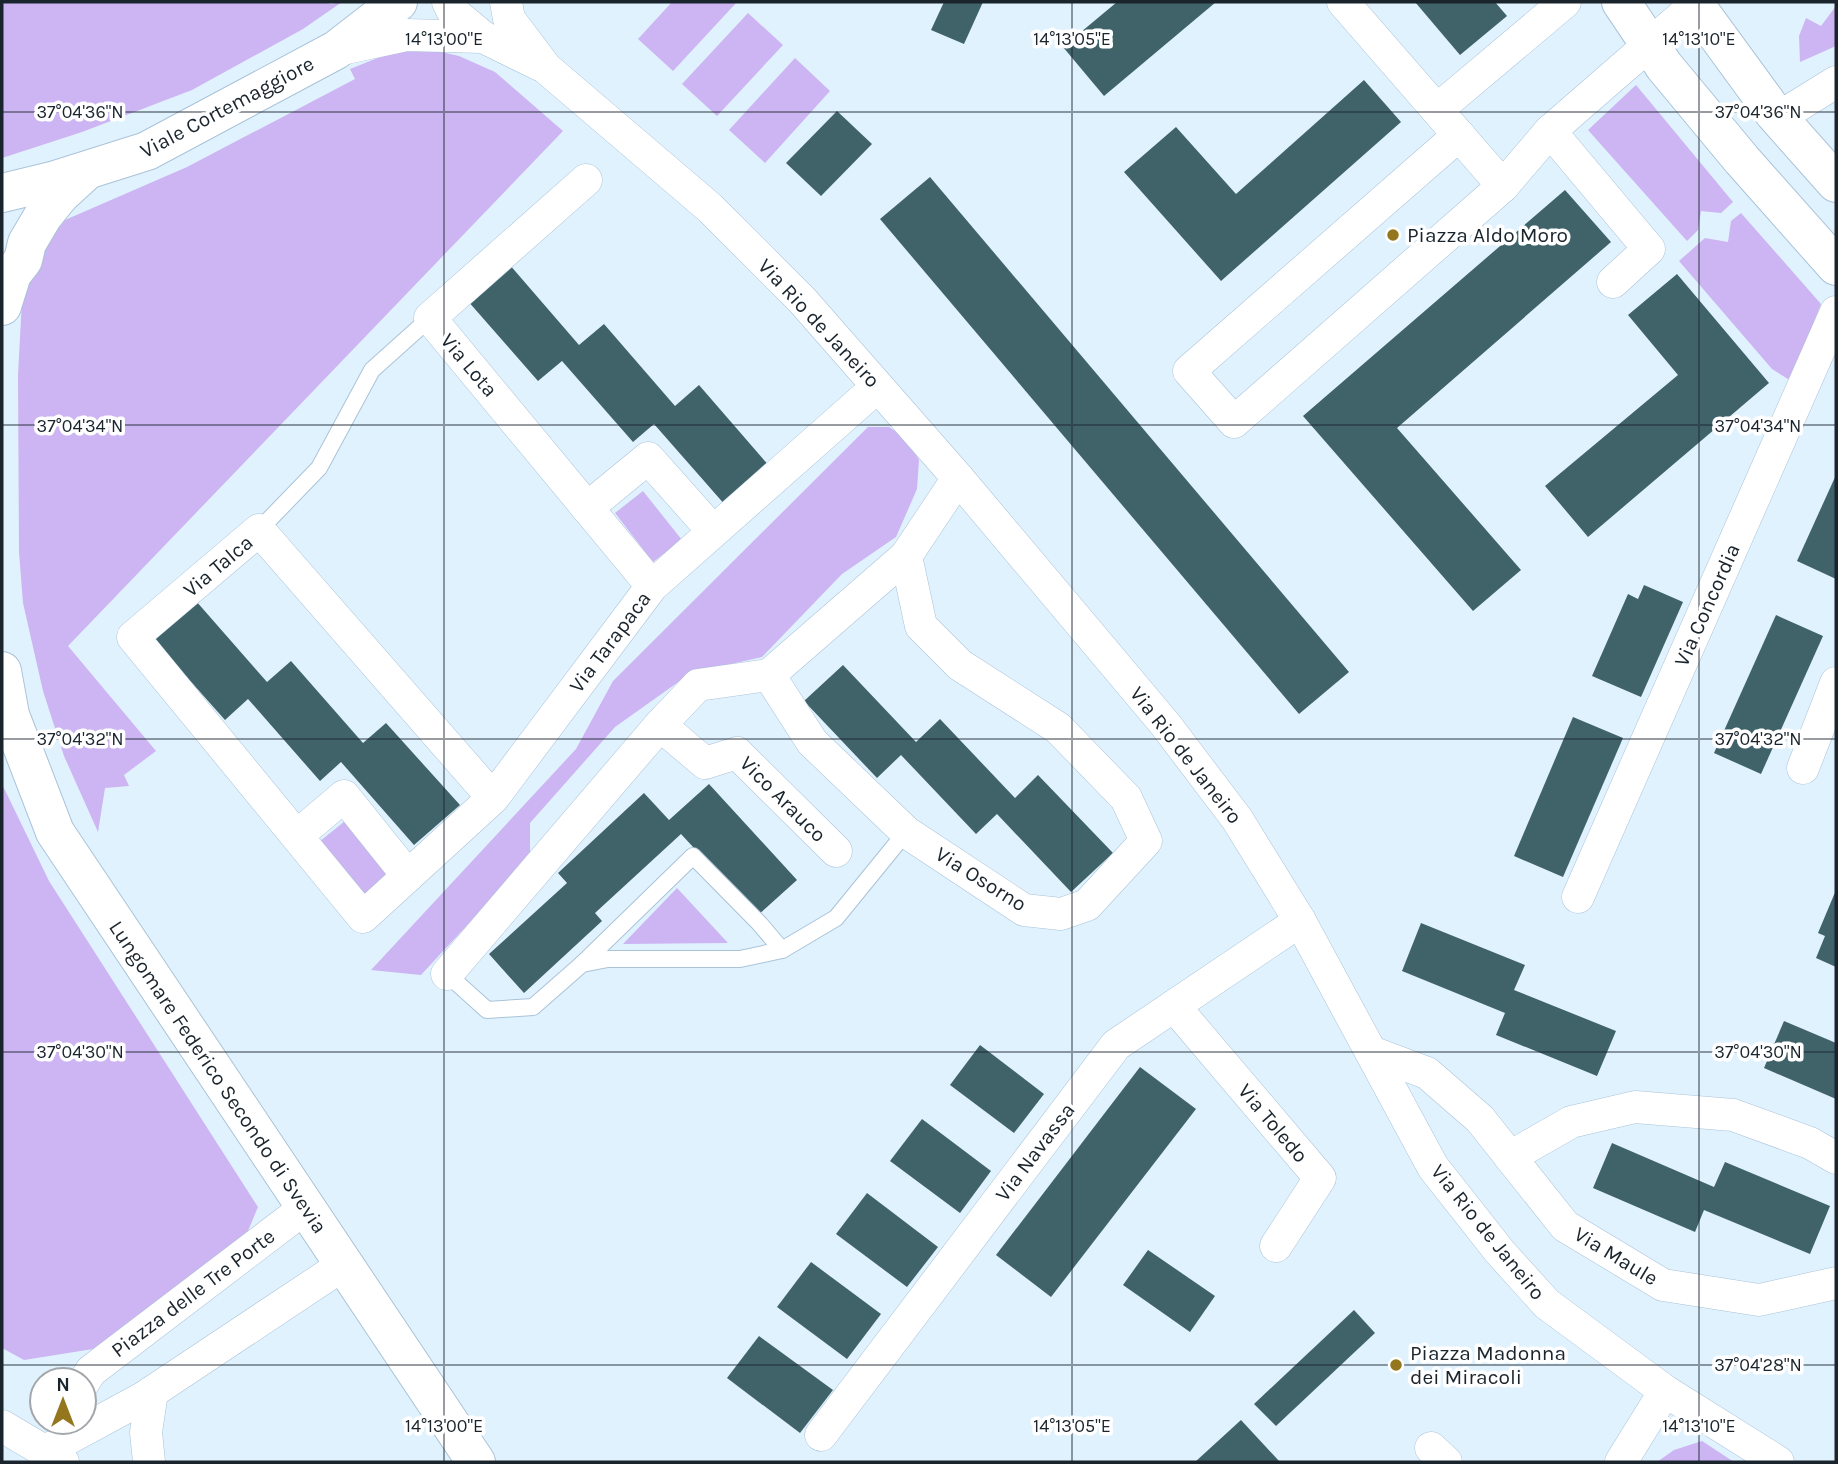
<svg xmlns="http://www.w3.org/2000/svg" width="1838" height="1464" font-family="Karla,sans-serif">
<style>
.green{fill:#cdb4f2}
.building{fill:#40636a}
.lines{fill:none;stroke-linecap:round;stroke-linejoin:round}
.lane-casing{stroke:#a9c3d8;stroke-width:18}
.street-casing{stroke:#a9c3d8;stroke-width:33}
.secondary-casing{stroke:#a9c3d8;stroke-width:40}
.lane{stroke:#fff;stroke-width:16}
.street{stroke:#fff;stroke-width:32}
.secondary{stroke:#fff;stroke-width:38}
.ticks{fill:none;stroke:#1a242c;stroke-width:2;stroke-opacity:0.45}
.poi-dot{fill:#93761d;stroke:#fff;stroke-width:2.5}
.labels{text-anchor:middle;stroke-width:7;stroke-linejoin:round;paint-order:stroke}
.street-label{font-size:21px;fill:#1a242c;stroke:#fff}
.poi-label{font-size:21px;fill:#1a242c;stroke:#fff;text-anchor:start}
.ticks-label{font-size:18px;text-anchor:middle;fill:#1a242c;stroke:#fff;stroke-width:7;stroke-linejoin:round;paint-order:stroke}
</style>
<rect width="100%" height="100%" fill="#e1f2ff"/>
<g class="green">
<polygon points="2,2 325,2 331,4 342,2 303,29 192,90 82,132 2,158"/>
<polygon points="672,2 737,2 673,71 638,39"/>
<polygon points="1836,6 1836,46 1800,62 1799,36 1806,18 1821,26"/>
<polygon points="748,13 783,45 717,116 682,84"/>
<polygon points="423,48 459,56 495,72 563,131 68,646 156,751 124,775 129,786 105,788 98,832 64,756 43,691 23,603 19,552 18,375 22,300 45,246 65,220 187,167 355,79 350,69 385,55"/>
<polygon points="795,58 830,91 765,163 729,130"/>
<polygon points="1636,85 1733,202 1721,213 1701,211 1698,230 1687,241 1588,130"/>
<polygon points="1741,213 1821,304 1791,381 1772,369 1679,261 1705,238 1728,242 1731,221"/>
<polygon points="868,427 889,427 906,439 919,460 917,489 896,537 842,574 762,657 691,673 615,727 530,823 530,857 421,975 371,970 576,749 613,681"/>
<polygon points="643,491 682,540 653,562 615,513"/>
<polygon points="2,784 49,881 258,1207 245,1238 93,1349 24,1360 2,1348"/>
<polygon points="345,821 391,877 365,898 319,842"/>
<polygon points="677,888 728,943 623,944"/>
<polygon points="1702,1441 1734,1462 1657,1462 1674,1450"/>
</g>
<g class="building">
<polygon points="944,2 983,2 964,44 931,30"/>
<polygon points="1117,2 1216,2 1104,96 1063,47"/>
<polygon points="1415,2 1495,2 1507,16 1460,55"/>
<polygon points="1364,80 1401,122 1221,281 1124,172 1176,127 1236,194"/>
<polygon points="837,111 872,144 821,196 786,163"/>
<polygon points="930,177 1349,672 1299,714 880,219"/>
<polygon points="1565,190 1611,242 1397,428 1521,570 1473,611 1303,416"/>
<polygon points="509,264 579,345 604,324 675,406 699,385 771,468 726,506 654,424 633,442 562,361 538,381 467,300"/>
<polygon points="1677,274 1769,383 1588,537 1545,486 1678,375 1628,315"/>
<polygon points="1836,475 1836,579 1797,561"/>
<polygon points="1644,585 1683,602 1641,697 1592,676 1628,594 1638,599"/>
<polygon points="196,601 267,682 291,661 363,743 386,723 460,805 414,845 341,762 320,781 248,699 225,720 153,639"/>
<polygon points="1776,615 1823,636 1761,774 1714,753"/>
<polygon points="843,665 916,742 940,719 1015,798 1038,775 1113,853 1071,892 997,814 976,834 901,755 877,778 804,701"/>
<polygon points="1573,717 1623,738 1563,877 1514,856"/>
<polygon points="709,784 797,880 757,916 681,834 595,913 602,921 524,993 489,954 567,883 558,873 644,793 669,820"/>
<polygon points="1836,890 1836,967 1816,958 1825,936 1818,933"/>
<polygon points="1421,923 1525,965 1514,990 1616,1031 1597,1076 1496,1035 1505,1013 1402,971"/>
<polygon points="1784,1021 1836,1043 1836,1099 1764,1068"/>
<polygon points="980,1045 1044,1094 1014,1133 950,1085"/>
<polygon points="1140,1067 1196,1109 1051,1297 996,1255"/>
<polygon points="922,1119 991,1171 960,1213 890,1161"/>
<polygon points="1612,1143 1714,1187 1725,1162 1830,1206 1810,1254 1704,1210 1695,1232 1593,1188"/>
<polygon points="867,1193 938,1247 907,1287 836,1234"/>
<polygon points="1148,1250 1215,1296 1190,1332 1123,1285"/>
<polygon points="811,1262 881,1314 847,1359 777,1307"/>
<polygon points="1354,1310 1375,1333 1276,1426 1254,1404"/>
<polygon points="759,1336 833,1390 800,1433 727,1378"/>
<polygon points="1241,1420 1280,1462 1195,1462"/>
</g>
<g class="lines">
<defs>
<g id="lane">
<polyline points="259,530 319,468 372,370 430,318"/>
<polyline points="582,964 693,856 760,924 782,950"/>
<polyline points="447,974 487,1010 533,1007 582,964 608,959 740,959 782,950 836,918 906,832"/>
</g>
<g id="street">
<polyline points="448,2 453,12 483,37"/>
<polyline points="506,2 509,19 546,68 710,208 802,300 958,478 1165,724 1237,819 1300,921 1433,1167 1500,1252 1547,1304 1665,1391 1778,1462"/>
<polyline points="1343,2 1503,186"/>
<polyline points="337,50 406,35 483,37 540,65"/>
<polyline points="1438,109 1565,2"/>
<polyline points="1778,118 1836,82"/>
<polyline points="1550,131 1649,249 1613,282"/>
<polyline points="1459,135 1189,371 1234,422 1503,186 1550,131 1695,5"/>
<polyline points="586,180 430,318 652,586"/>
<polyline points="587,508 648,458 713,531"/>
<polyline points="769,675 812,742 906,832 1024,910 1061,914 1087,905 1146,841 1126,798 1058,728 960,665 921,626 906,556"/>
<polyline points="660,725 705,763 737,753 836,851"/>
<polyline points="1803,768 1836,683"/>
<polyline points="493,798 259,530 133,637 363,917 493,798 652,586 877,387"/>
<polyline points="298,835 344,796 408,876"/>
<polyline points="1578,897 1836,312"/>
<polyline points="447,974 660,725 698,685 769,675 906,556 958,478"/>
<polyline points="1174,1006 1320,1178 1276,1246"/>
<polyline points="1371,1052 1427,1073 1480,1119 1565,1226 1663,1285 1759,1300 1836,1283"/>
<polyline points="1510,1157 1571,1122 1635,1107 1733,1115 1810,1143 1836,1158"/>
<polyline points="84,1382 91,1371 305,1208"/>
<polyline points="2,1426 63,1462"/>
<polyline points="821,1435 1116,1045 1300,921"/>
<polyline points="1431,1448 1446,1462"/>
<polyline points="45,1451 143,1398 343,1265"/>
<polyline points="149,1462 146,1432 152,1392"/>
<polyline points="1621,1462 1665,1391"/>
</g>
<g id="secondary">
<polyline points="1621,2 1664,66 1742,160 1836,266"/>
<polyline points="1693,2 1774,113 1836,183"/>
<polyline points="2,193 52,181 147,151 336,50 398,2"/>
<polyline points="2,306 12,274 23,260 27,243 43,216 60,195 85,172"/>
<polyline points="2,671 10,715 55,832 476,1462"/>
</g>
</defs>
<use href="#lane" class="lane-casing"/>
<use href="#street" class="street-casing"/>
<use href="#secondary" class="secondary-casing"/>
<use href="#lane" class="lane"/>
<use href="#street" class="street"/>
<use href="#secondary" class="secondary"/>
</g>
<path class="ticks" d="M 444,2 L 444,1462M 1072,2 L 1072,1462M 1699,2 L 1699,1462M 2,112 L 1836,112M 2,425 L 1836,425M 2,739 L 1836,739M 2,1052 L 1836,1052M 2,1365 L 1836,1365"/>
<g class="poi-dot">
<circle cx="1393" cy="235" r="7"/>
<circle cx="1396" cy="1365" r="7"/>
</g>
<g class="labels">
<g class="street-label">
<text transform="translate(227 107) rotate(-28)" y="7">Viale Cortemaggiore</text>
<text transform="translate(819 323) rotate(47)" y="7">Via Rio de Janeiro</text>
<text transform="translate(469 365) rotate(50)" y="7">Via Lota</text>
<text transform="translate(218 566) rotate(-40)" y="7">Via Talca</text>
<text transform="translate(1707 605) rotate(-66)" y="7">Via Concordia</text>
<text transform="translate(610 642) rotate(-53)" y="7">Via Tarapaca</text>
<text transform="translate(1186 755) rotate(52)" y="7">Via Rio de Janeiro</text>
<text transform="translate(783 799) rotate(45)" y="7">Vico Arauco</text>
<text transform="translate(981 879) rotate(32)" y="7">Via Osorno</text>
<text transform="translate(218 1077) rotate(56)" y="7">Lungomare Federico Secondo di Svevia</text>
<text transform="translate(1273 1123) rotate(50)" y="7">Via Toledo</text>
<text transform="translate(1035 1152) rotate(-53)" y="7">Via Navassa</text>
<text transform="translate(1488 1232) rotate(51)" y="7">Via Rio de Janeiro</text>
<text transform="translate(1616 1256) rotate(31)" y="7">Via Maule</text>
<text transform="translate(193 1293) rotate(-37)" y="7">Piazza delle Tre Porte</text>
</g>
<g class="poi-label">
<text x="1407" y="242">Piazza Aldo Moro</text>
<text x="1410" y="1360">Piazza Madonna<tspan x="1410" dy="24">dei Miracoli</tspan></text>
</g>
</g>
<g class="ticks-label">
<text x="444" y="45">14°13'00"E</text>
<text x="1072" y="45">14°13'05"E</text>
<text x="1699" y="45">14°13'10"E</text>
<text x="80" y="118">37°04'36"N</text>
<text x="1758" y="118">37°04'36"N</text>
<text x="80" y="432">37°04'34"N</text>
<text x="1758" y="432">37°04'34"N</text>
<text x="80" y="745">37°04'32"N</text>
<text x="1758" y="745">37°04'32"N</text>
<text x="80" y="1058">37°04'30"N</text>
<text x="1758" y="1058">37°04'30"N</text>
<text x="1758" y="1371">37°04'28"N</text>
<text x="444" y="1432">14°13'00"E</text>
<text x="1072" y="1432">14°13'05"E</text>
<text x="1699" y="1432">14°13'10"E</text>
</g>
<rect width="1838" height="1464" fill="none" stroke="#1a242c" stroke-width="7"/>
<g transform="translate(63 1401)"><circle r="33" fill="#ffffff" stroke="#a3a7ab" stroke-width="2"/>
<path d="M0-5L12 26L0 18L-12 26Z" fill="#93761d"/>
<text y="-10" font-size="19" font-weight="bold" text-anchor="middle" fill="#1a242c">N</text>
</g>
</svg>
